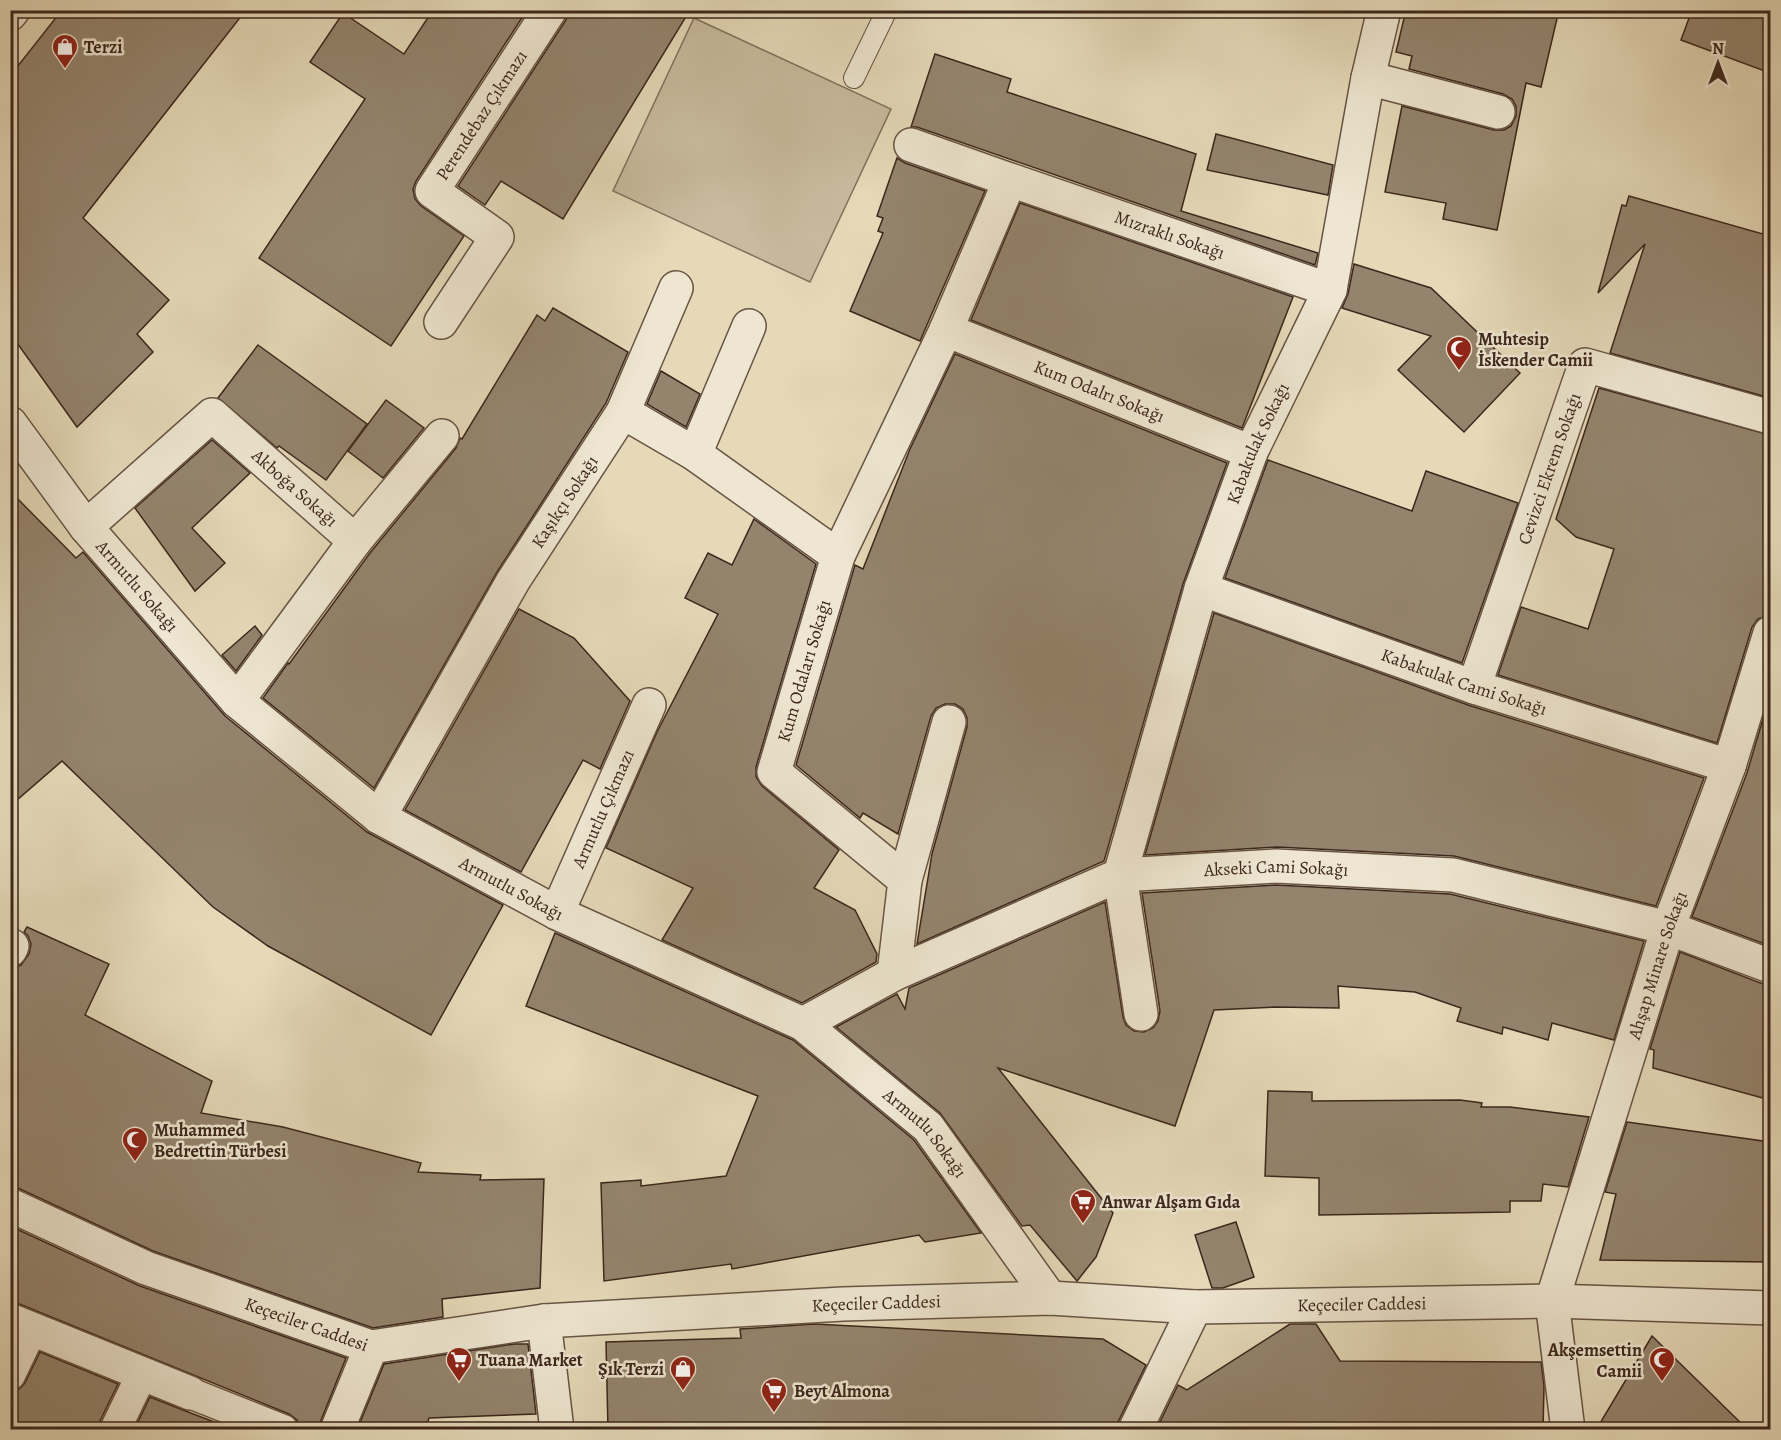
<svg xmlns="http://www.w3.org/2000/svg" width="1781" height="1440" font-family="Alegreya,serif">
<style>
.green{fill:#c8bb9e;stroke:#82715e;stroke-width:1.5}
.building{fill:#94846e;stroke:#3d271d;stroke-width:1.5}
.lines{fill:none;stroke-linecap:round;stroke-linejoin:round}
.service-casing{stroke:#675444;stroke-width:22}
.pedestrian-casing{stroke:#675444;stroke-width:33}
.minor-casing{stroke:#675444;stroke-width:36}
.service{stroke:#eee6d1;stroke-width:20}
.pedestrian{stroke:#eee6d1;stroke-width:30}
.minor{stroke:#eee6d1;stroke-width:33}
.labels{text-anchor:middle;stroke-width:5;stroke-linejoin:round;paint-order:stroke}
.poi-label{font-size:18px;font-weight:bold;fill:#3d271d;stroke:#eee6d1;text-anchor:start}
.street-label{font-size:18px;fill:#3d271d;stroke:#eee6d1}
</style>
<rect width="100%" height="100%" fill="#e5d9b8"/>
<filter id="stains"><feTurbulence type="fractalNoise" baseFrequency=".00333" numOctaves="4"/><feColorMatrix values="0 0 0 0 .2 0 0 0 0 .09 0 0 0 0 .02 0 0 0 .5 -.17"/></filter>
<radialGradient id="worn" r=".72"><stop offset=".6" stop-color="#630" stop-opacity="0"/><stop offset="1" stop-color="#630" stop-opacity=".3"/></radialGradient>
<polygon class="green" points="694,18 891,109 810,282 613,191"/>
<g class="building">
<polygon points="62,10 246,10 83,218 169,300 137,334 153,352 77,427 10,333 10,76"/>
<polygon points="433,10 527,10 416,181 413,189 415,199 421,206 464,236 391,346 259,258 365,99 310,62 343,13 404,54"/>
<polygon points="569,10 690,10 563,219 501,181 485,205 458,186 566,20"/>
<polygon points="1406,10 1559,10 1541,87 1526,83 1497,230 1443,219 1446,203 1385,192 1402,106 1494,130 1504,130 1511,126 1516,116 1516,106 1512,99 1503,94 1409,69 1412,56 1396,52"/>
<polygon points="1692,10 1770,10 1770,73 1681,40"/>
<polygon points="935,54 1011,79 1007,92 1196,154 1181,211 1318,253 1315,265 917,127 911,127"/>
<polygon points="1216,134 1333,165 1328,195 1207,170"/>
<polygon points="897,158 905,163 985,191 920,341 850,311 883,233 878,231 883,218 877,216"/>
<polygon points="1629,196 1770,236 1770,398 1610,353 1645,244 1598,293 1622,205 1626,206"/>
<polygon points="1020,203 1293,297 1242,428 971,320"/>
<polygon points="1354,264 1431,288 1520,373 1464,432 1398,370 1431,336 1342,308 1348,294"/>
<polygon points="553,308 628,352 606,403 497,572 374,788 263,698 288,663 289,664 370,553 456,448 460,438 462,439 537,315 545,321"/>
<polygon points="258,345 367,424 326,480 279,446 277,448 218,398"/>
<polygon points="955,354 1227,463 1183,584 1104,861 917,944 932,854 967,727 967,718 963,709 955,704 945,704 936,708 931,716 898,834 863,813 860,818 796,765 855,565 863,569 910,449"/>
<polygon points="661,371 700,394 686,427 647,404"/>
<polygon points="1599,388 1770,435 1770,615 1758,619 1752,627 1717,743 1498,675 1521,607 1588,629 1614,549 1576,537 1556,519"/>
<polygon points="386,400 424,428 383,478 348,451"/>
<polygon points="212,440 250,473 192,528 225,563 195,591 135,508"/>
<polygon points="1268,460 1412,511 1426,471 1518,503 1462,663 1225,578"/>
<polygon points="10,491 76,558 83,552 225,716 367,832 503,905 431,1035 268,946 213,907 62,761 10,806"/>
<polygon points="754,519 816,564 756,767 756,777 762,786 839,850 814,888 855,910 877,954 876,962 802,1003 662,940 693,888 606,848 657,732 718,614 685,598 708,553 732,565"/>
<polygon points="519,609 574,638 630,701 600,769 583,760 521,872 405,810"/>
<polygon points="1214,613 1468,705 1704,778 1656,906 1454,856 1277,847 1145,855"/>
<polygon points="255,626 262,635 236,671 222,655"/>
<polygon points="1770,695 1770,946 1692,917 1747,773"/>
<polygon points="1276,885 1450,894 1644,941 1614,1040 1552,1023 1548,1040 1503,1027 1502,1034 1457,1021 1461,1008 1415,992 1338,986 1339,1008 1275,1007 1214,1010 1175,1126 998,1068 1113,1213 1096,1257 1077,1281 1030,1225 1022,1226 940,1113 836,1027 897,994 905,1009 909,988 1105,902 1123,1017 1126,1025 1134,1031 1144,1032 1153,1028 1158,1021 1160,1011 1142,893"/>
<polygon points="27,927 109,964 85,1015 212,1081 201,1113 283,1127 421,1163 418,1172 481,1175 480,1180 544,1179 540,1288 442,1299 443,1317 373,1328 153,1251 18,1188 10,1187 10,969 21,965 29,954 31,944 28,936 24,932"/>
<polygon points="555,933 793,1040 914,1140 981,1233 925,1242 919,1235 732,1269 731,1264 604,1281 601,1183 641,1180 641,1186 726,1176 758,1096 526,1006"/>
<polygon points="1680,952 1763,984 1770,984 1770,1100 1653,1068 1654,1050 1650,1049"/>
<polygon points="1268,1091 1312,1092 1312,1101 1460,1100 1482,1103 1481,1107 1510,1107 1589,1117 1568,1187 1543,1184 1541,1201 1510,1201 1510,1212 1319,1215 1319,1178 1265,1176"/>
<polygon points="1627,1122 1770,1142 1770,1262 1600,1260 1616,1194 1605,1192"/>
<polygon points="1236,1222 1254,1277 1223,1288 1212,1288 1195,1235"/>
<polygon points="10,1226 140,1286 346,1358 320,1423 319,1430 300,1430 297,1420 289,1414 17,1303 10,1302"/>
<polygon points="814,1324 1103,1339 1146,1365 1118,1422 1117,1430 868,1430 777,1425 776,1430 608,1430 606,1342 741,1338 740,1329"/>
<polygon points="1290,1324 1316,1324 1340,1361 1541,1362 1544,1386 1543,1430 1156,1430 1178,1385 1187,1390"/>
<polygon points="1652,1336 1748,1430 1596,1430"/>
<polygon points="514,1344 528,1344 536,1414 429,1418 425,1430 357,1430 384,1364"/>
<polygon points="40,1352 118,1384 99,1423 98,1430 10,1430 10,1392 19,1389 25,1383"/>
<polygon points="150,1397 183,1410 235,1430 134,1430"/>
</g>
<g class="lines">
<defs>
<polyline id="service" points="854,78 887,10"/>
<g id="pedestrian">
<polyline points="10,1375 32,1329"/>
<polyline points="190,1393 283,1430"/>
<polyline points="115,1430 142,1374"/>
</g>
<g id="minor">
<polyline points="10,14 13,10"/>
<polyline points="1368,78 1498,112"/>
<polyline points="911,145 1010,180"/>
<path id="s1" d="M 441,322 L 497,237 L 432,191 L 550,10"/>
<path id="s2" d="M 946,330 L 1251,452"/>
<polyline points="623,412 676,288"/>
<path id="s3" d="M 10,423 L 86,527 L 237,701 L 379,817 L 557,913 L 803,1024 L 928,1127 L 1050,1298"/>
<polyline points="695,454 749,326"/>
<path id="s4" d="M 86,527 L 212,415 L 355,541"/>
<path id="s5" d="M 1201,589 L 1474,687 L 1729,766"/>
<path id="s6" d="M 1474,687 L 1585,365 L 1770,417"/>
<polyline points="237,701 355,541 442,436"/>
<path id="s7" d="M 379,817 L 513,581 L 623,412 L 695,454 L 838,556"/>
<polyline points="905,880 949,722"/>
<path id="s8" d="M 557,913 L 649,705"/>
<polyline points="10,950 12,946"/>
<path id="s9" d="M 894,974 L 905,880 L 774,772 L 838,556 L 946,330 L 1010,180 L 1330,290"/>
<path id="s10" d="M 1141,1014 L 1120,875 L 1201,589 L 1251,452 L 1330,290 L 1368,78 L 1384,10"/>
<path id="s11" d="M 803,1024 L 894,974 L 1120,875 L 1276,866 L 1453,875 L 1668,928 L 1770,966"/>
<path id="s12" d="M 10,1205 L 146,1268 L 371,1347 L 544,1321 L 843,1304 L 1050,1298 L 1195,1307 L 1552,1301 L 1770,1308"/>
<polyline points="10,1320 190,1393"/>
<polyline points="544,1321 557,1430"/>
<polyline points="337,1430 371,1347"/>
<polyline points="1135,1430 1195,1307"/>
<path id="s13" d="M 1568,1430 L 1552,1301 L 1668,928 L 1729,766 L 1770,633"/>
</g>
</defs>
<use href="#service" class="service-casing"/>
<use href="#pedestrian" class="pedestrian-casing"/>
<use href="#minor" class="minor-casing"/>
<use href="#service" class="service"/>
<use href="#pedestrian" class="pedestrian"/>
<use href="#minor" class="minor"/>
</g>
<defs>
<symbol id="shop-pin" viewBox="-11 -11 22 30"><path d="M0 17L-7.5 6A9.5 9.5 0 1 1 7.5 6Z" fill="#8f2418" stroke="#eee6d1"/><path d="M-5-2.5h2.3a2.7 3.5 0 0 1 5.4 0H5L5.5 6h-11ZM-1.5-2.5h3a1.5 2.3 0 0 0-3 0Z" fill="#fff"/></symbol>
<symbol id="mosque-pin" viewBox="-11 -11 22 30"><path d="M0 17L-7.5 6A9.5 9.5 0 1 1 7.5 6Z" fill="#8f2418" stroke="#eee6d1"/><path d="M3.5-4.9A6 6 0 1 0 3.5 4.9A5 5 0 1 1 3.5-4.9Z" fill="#fff"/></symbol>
<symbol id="supermarket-pin" viewBox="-11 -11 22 30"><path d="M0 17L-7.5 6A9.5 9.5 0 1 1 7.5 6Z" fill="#8f2418" stroke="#eee6d1"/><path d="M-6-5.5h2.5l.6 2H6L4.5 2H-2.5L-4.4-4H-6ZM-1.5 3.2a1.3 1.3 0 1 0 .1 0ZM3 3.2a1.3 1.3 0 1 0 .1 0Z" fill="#fff"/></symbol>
</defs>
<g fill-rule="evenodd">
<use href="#shop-pin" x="50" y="32" width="30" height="40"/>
<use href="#mosque-pin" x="1444" y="334" width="30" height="40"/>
<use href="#mosque-pin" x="120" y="1125" width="30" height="40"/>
<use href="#supermarket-pin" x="1068" y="1187" width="30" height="40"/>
<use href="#supermarket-pin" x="444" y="1345" width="30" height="40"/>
<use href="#mosque-pin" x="1647" y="1345" width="30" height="40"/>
<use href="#shop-pin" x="668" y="1354" width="30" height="40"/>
<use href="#supermarket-pin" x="759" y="1376" width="30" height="40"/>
</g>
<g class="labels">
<g class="poi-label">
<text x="84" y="53">Terzi</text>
<text x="1478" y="345">Muhtesip<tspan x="1478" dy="21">İskender Camii</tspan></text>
<text x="154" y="1136">Muhammed<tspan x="154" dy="21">Bedrettin Türbesi</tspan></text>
<text x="1102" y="1208">Anwar Alşam Gıda</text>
<text x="1642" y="1356" text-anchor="end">Akşemsettin<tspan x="1642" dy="21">Camii</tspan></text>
<text x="478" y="1366">Tuana Market</text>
<text x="664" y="1375" text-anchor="end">Şık Terzi</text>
<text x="794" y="1397">Beyt Almona</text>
</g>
<g class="street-label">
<text dy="6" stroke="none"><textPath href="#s1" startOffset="272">Perendebaz Çıkmazı</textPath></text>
<text dy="6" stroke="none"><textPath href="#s9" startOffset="1072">Mızraklı Sokağı</textPath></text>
<text dy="6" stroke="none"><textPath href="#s2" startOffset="165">Kum Odalrı Sokağı</textPath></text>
<text dy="6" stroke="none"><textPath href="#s10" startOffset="594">Kabakulak Sokağı</textPath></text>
<text dy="6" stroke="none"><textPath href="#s6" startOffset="231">Cevizci Ekrem Sokağı</textPath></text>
<text dy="6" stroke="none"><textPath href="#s4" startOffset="279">Akboğa Sokağı</textPath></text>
<text dy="6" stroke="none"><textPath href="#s7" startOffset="366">Kaşıkçı Sokağı</textPath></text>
<text dy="6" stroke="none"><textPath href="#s3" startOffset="207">Armutlu Sokağı</textPath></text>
<text dy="6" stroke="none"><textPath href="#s9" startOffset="370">Kum Odaları Sokağı</textPath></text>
<text dy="6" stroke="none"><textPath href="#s5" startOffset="279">Kabakulak Cami Sokağı</textPath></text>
<text dy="6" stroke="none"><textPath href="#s8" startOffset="114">Armutlu Çıkmazı</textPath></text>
<text dy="6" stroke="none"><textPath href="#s11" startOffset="507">Akseki Cami Sokağı</textPath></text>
<text dy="6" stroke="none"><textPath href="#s3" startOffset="693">Armutlu Sokağı</textPath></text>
<text dy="6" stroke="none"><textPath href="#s13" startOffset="482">Ahşap Minare Sokağı</textPath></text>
<text dy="6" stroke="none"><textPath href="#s3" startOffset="1179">Armutlu Sokağı</textPath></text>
<text dy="6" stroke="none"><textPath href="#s12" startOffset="896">Keçeciler Caddesi</textPath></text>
<text dy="6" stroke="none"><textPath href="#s12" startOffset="1382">Keçeciler Caddesi</textPath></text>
<text dy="6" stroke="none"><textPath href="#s12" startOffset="320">Keçeciler Caddesi</textPath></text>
</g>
</g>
<rect width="1781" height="1440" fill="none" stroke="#e5d9b8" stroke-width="36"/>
<rect x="12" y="12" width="1757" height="1416" fill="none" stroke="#3d271d" stroke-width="3"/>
<rect x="18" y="18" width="1745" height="1404" fill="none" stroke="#3d271d" stroke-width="1.5"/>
<g transform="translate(1718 63)" stroke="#eee6d1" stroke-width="4.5" paint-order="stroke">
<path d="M0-4.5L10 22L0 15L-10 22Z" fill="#3d271d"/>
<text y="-9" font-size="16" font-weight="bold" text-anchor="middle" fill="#3d271d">N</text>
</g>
<rect width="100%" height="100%" filter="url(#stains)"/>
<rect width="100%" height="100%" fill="url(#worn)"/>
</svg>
